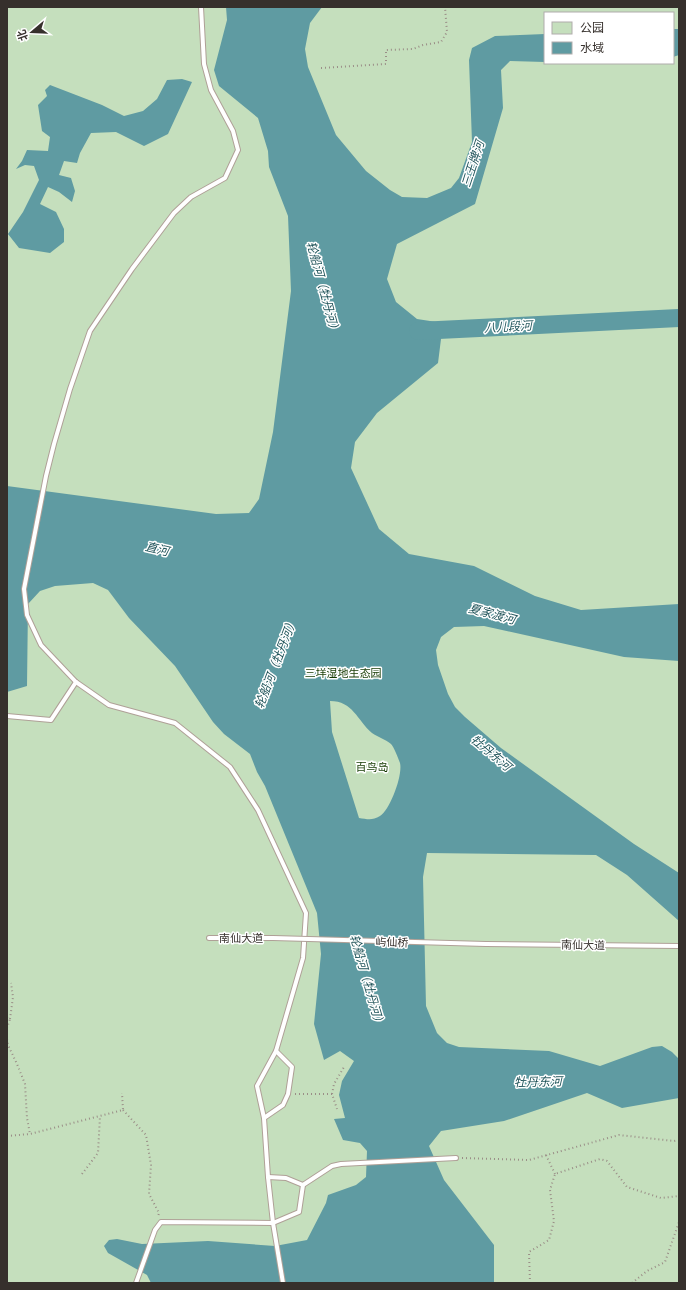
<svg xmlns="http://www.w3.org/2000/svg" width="686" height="1290" font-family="'Source Sans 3','Noto Sans SC',sans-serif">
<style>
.green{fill:#c5dfbd;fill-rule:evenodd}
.water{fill:#5f9ba2;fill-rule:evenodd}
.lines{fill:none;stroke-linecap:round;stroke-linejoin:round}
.river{stroke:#5f9ba2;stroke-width:18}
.lane-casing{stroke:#afa097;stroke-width:6}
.path{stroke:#9a8e87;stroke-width:2;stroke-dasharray:1 3;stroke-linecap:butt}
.lane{stroke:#fff;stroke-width:4}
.lane-bridge-casing{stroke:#afa097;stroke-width:6;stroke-linecap:butt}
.lane-bridge{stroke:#fff;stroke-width:4}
.labels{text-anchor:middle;stroke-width:3;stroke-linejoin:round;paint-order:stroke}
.park-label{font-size:11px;fill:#143901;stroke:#fff}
.street-label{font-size:11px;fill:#36302c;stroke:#fff}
.water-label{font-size:12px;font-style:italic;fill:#1f5359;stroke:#fff}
</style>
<rect width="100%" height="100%" fill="#f4e4da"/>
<path class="green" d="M 7,7 L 679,7 L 679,1283 L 7,1283 ZM 545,13 L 673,13 L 673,63 L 545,63 Z"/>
<g class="water">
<path d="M 226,7 L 322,7 L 310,23 L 305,49 L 308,67 L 336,135 L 366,171 L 390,190 L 402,197 L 427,198 L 451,188 L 459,178 L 472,142 L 469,60 L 472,48 L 495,36 L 545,34 L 545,62 L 510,61 L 501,70 L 503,108 L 475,204 L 397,244 L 387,279 L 396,302 L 417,319 L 443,323 L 438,363 L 377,413 L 355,442 L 351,468 L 379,529 L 409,554 L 474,566 L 535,596 L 581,610 L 679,604 L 679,661 L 624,657 L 484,626 L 454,627 L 441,637 L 436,650 L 438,665 L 448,694 L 455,707 L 465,717 L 501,748 L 634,844 L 679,873 L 679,921 L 627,875 L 596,855 L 427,853 L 423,877 L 426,1006 L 437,1033 L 447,1043 L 459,1047 L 549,1051 L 600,1066 L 652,1047 L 662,1046 L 672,1052 L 679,1059 L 679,1098 L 622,1108 L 587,1093 L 504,1121 L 441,1131 L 429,1146 L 444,1180 L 494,1245 L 494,1283 L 151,1283 L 147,1275 L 108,1253 L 104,1246 L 109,1240 L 117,1239 L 142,1244 L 208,1241 L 275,1246 L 307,1240 L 326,1203 L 328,1195 L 356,1185 L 366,1177 L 367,1151 L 360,1143 L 343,1140 L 334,1119 L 345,1118 L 339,1095 L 342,1081 L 354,1061 L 340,1051 L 324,1060 L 314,1024 L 321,954 L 317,913 L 265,786 L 257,772 L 250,754 L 224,734 L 213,722 L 175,666 L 129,618 L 108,590 L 93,583 L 55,586 L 40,591 L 28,604 L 27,686 L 7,692 L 7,486 L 216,514 L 249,513 L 259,499 L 273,432 L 291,291 L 288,216 L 269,167 L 268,151 L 258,118 L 219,86 L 214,70 L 227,20 ZM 330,701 C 353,701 357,720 372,733 C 378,737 385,739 391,744 C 394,747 398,758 400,763 C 403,775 390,810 380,816 C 372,821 367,819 359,818 L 332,732 Z"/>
<polygon points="673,29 679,29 679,55 673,57"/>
<polygon points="182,79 192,82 168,134 144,146 116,132 91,133 80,153 77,163 64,161 59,175 71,178 75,191 72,202 59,192 48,187 40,204 56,212 64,229 64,242 50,253 19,248 8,234 23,212 39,180 34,166 25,165 16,169 22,161 27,150 48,151 50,137 42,131 38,105 47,96 45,90 50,85 102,105 124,116 143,111 157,99 167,80"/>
</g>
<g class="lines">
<polyline class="river" points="418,331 679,318"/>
<defs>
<g id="lane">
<polyline points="201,7 204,64 211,90 233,131 238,150 225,178 191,197 174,213 132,269 90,331 70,389 54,444 46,476 24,589 27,615 41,645 76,682 109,705 175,723 230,767 258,810 306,913 303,958 276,1051 257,1086 264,1118 268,1177 273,1223 283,1283"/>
<polyline points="7,716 51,720 76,682"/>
<polyline points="209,938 273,938"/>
<polyline points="486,944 679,946"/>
<polyline points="264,1118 283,1105 288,1094 292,1067 276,1051"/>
<polyline points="268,1177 286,1178 303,1185"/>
<polyline points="136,1283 155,1230 161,1222 273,1223 299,1212 303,1185 332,1166 341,1164 456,1158"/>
</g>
</defs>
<use href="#lane" class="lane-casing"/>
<g class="path">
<polyline points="321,68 386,64 386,50 413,49 423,45 441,42 447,32 445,7"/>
<polyline points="7,1018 10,1019 7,1028"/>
<polyline points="10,1019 13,997 11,983"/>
<polyline points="7,1039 8,1045 17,1064 25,1084 27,1118 30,1134"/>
<polyline points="295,1094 332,1094 337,1109"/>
<polyline points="332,1094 334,1084 344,1067"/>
<polyline points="123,1110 146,1135 151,1165 149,1194 159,1213 158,1217"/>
<polyline points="7,1136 30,1134 123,1110 122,1093"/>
<polyline points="546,1155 555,1174"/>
<polyline points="462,1158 529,1160 619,1135 674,1141 679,1140"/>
<polyline points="82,1174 98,1153 100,1116"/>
<polyline points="530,1283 529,1252 549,1240 554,1221 550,1190 555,1174 600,1159 607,1161 627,1187 661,1198 679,1196"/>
<polyline points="632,1283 647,1271 665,1262 679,1222"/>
</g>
<use href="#lane" class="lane"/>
<defs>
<polyline id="lane-bridge" points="273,938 486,944"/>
</defs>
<use href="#lane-bridge" class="lane-bridge-casing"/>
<use href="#lane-bridge" class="lane-bridge"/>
</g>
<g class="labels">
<g class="park-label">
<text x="343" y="677">三垟湿地生态园</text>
<text x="372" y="771">百鸟岛</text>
</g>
<g class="street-label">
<text x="241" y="942">南仙大道</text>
<text transform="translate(392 942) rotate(2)" y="4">屿仙桥</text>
<text transform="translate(583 945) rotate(1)" y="4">南仙大道</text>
</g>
<g class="water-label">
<text transform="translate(473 164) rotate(-72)" y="4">三王牌河</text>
<text transform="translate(323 288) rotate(75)" y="4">轮船河（牡丹河）</text>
<text transform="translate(508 327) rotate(-3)" y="4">八儿段河</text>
<text transform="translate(157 549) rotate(13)" y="4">直河</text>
<text transform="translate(492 614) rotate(15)" y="4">夏家渡河</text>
<text transform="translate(276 663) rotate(-69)" y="4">轮船河（牡丹河）</text>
<text transform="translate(491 753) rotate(40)" y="4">牡丹东河</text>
<text transform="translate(367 981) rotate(74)" y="4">轮船河（牡丹河）</text>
<text transform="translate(538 1082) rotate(-1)" y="4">牡丹东河</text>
</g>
</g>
<rect width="686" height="1290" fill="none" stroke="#36302c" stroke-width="16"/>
<rect x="544" y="12" width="130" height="52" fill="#ffffff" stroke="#afacab"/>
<rect x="552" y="22" width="20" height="12" fill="#c5dfbd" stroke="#afacab"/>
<text x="580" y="32" font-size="12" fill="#36302c">公园</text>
<rect x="552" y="42" width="20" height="12" fill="#5f9ba2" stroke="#afacab"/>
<text x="580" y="52" font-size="12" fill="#36302c">水域</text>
<g transform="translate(32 32) rotate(251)" stroke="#ffffff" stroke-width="3" paint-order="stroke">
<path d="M0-3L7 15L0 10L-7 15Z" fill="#36302c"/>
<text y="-6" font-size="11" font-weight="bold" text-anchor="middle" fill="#36302c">北</text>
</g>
</svg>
